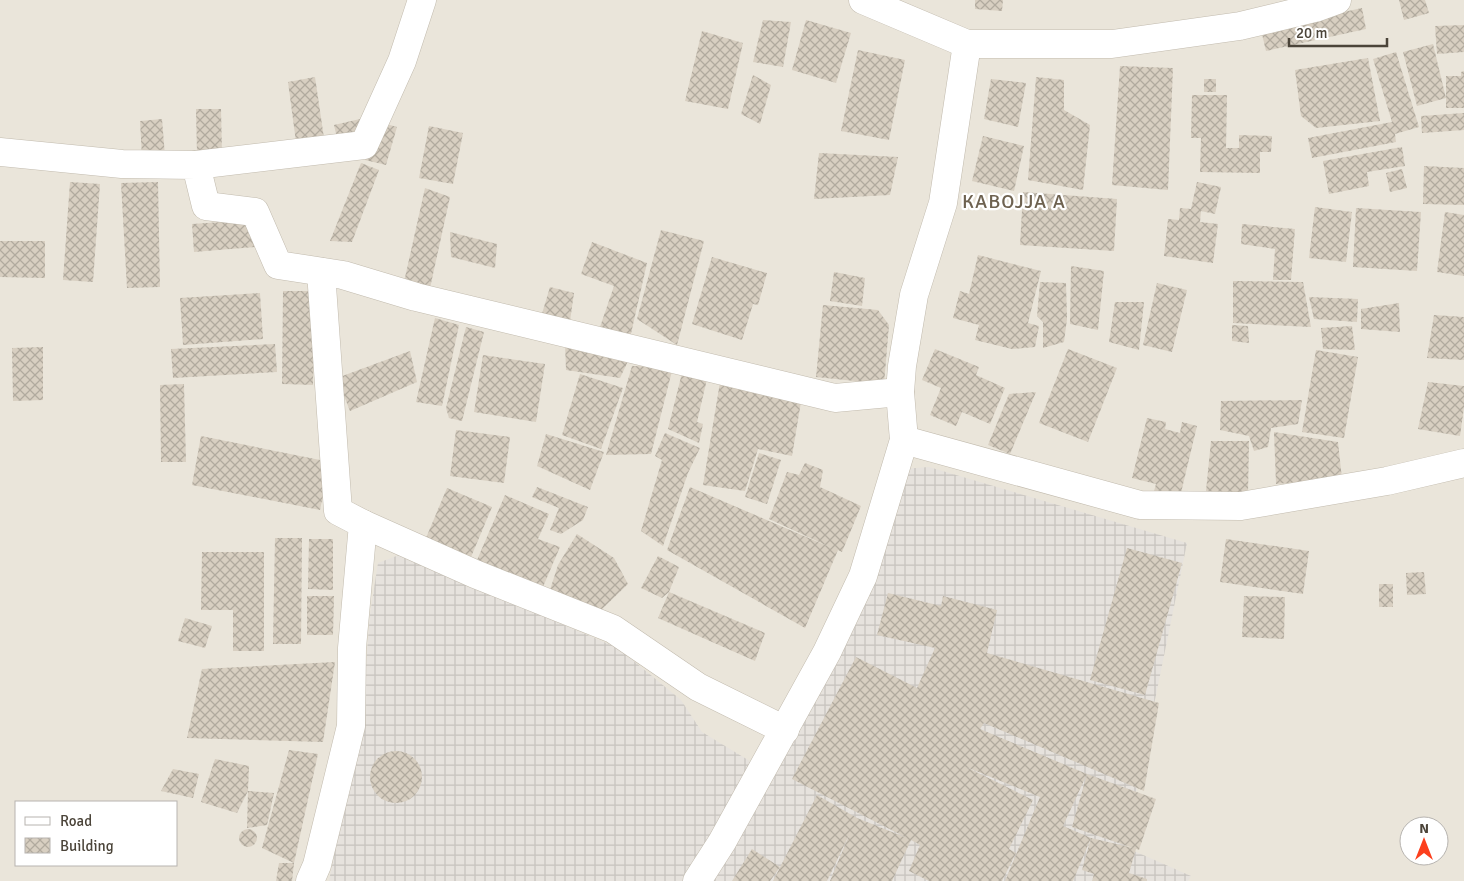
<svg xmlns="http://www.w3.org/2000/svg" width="1464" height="881" font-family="Signika,sans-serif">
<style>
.residential{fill:#eae5da;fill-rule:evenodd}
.industrial{fill:url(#industrial-grid)}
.building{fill:url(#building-cross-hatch)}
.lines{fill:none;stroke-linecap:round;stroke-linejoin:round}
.minor-casing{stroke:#c2bbae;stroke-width:29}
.minor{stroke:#fff;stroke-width:28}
.labels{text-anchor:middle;stroke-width:4.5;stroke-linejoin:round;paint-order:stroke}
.quarter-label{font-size:20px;letter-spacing:1px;fill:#6e6250;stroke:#fff}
</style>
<defs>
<pattern id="industrial-grid" width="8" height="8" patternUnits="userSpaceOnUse" patternTransform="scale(1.25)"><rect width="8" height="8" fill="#e6e2dd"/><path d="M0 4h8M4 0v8" fill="none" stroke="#c7c3be"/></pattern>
<pattern id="building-cross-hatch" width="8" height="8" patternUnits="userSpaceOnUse" patternTransform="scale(1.25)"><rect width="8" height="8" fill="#d8cfc1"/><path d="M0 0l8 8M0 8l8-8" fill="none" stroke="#b1aa9e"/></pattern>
</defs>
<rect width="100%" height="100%" fill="#f6f3ec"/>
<path class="residential" d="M 0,0 L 1464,0 L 1464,881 L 0,881 ZM 16,802 L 176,802 L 176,865 L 16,865 ZM 1409,826 L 1439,826 L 1439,856 L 1409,856 Z"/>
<polygon class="industrial" points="929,467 1187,543 1125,847 1191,876 1188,881 329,881 363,701 370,614 378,563 399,555 618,648 681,700 702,732 758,766 902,469"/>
<g class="building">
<polygon points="975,0 1003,0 1002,11 975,9"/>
<polygon points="1399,0 1425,0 1429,13 1404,20"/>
<polygon points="1362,8 1366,29 1266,51 1261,30"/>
<polygon points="763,20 791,22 783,67 753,62"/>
<polygon points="806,20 851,33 836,83 792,70"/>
<polygon points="1464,25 1464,52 1437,54 1435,26"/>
<polygon points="702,31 743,43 728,109 685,101"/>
<polygon points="1433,44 1446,98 1417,106 1403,52"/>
<polygon points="858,50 905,60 889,140 841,131"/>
<polygon points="1396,52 1419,127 1395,134 1396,142 1312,158 1308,138 1392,122 1373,59"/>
<polygon points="1368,58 1380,121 1316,128 1301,116 1295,70"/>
<polygon points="1120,66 1173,68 1168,190 1112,185"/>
<polygon points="1464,71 1464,108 1446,108 1446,76 1461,76 1461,72"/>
<polygon points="753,75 771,85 760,124 741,114"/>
<polygon points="315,77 324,138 296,142 288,82"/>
<polygon points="1036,77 1064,80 1064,110 1090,125 1083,190 1028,180"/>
<polygon points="991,79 1026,83 1018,127 984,119"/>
<rect x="1204" y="79" width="12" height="13"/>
<polygon points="1192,95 1227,95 1226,148 1239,148 1239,135 1272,136 1271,152 1260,152 1260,173 1200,172 1201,138 1191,138"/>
<polygon points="196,109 221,109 222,154 197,154"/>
<polygon points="1464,113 1464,130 1422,133 1421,116"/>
<polygon points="162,119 165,156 142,158 140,121"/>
<polygon points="360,119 362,134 337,138 334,125"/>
<polygon points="376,121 397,127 386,165 365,160"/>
<polygon points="429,126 463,133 453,184 419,178"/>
<polygon points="983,136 1024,146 1014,191 972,181"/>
<polygon points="1402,147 1405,166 1367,172 1369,186 1329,194 1323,161"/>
<polygon points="819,153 898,157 890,195 814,199"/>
<polygon points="361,163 379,170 352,242 330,241"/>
<polygon points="1424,166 1464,168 1464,205 1423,204"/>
<polygon points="1402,169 1407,188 1390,192 1386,173"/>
<polygon points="70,182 100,184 93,282 63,280"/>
<polygon points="158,182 160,287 127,288 121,183"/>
<polygon points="1197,182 1221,187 1215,214 1201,211 1200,222 1218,224 1213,263 1164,256 1168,219 1179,220 1180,208 1191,209"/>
<polygon points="425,188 450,197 430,288 404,282"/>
<polygon points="1023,192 1117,199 1114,251 1020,245"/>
<polygon points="1315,207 1352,212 1346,262 1309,258"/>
<polygon points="1356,208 1421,212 1417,271 1353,267"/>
<polygon points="1445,212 1464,215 1464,276 1437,272"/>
<polygon points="252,220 255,247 194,252 192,224"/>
<polygon points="1242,224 1295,229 1291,280 1273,280 1275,249 1241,244"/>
<polygon points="661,230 704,241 677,345 637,319"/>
<polygon points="450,232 497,244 495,268 451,257"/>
<polygon points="0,241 45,241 45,278 0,277"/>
<polygon points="592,242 647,263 630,338 600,327 614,286 581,274"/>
<polygon points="978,255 1041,271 1028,323 1039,326 1035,347 1012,349 975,340 979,325 953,318 960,291 969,294"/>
<polygon points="712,257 767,273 758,305 753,304 742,340 692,324"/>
<polygon points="1071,266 1104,271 1098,330 1070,324"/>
<polygon points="834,272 865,278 862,306 830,301"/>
<polygon points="1233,281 1303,282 1311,327 1233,323"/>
<polygon points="1040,282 1066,283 1067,319 1064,342 1043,348 1043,322 1037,316"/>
<polygon points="1157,283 1187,290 1172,352 1143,345"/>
<polygon points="550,287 574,293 569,328 541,317"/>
<polygon points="283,291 314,291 313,385 282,384"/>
<polygon points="260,293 263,339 183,345 180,298"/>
<polygon points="1309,297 1358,299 1357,322 1314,319"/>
<polygon points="1115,302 1144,302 1139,350 1109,342"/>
<polygon points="1399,303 1400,332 1361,329 1361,309"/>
<polygon points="823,305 878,310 889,325 884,384 816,377"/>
<polygon points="1434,315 1464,317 1464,360 1427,358"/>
<polygon points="435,318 459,325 442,406 416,402"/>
<polygon points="1232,325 1248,326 1249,343 1232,341"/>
<polygon points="1352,326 1355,350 1323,349 1321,328"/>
<polygon points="466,327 484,332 462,421 449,418 446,408"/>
<polygon points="275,344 277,372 173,378 171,349"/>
<polygon points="565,344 631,355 620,378 566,370"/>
<polygon points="43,347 43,400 13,401 12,348"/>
<polygon points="935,349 979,367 976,375 1005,388 990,424 962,412 956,426 930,415 941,388 922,380"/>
<polygon points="1068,349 1117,368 1088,442 1039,423"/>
<polygon points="1316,350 1358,357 1344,438 1302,432"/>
<polygon points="410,351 417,382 350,411 337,378"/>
<polygon points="483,355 545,364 536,422 474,412"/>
<polygon points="632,366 673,367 651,454 606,455"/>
<polygon points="682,373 707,379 697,422 703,424 699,443 668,429"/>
<polygon points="580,374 623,388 601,449 562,435"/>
<polygon points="720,382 802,396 792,456 758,449 745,491 703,485"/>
<polygon points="1428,382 1464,386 1464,407 1460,436 1418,429"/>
<polygon points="184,384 186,462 161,462 160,385"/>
<polygon points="1036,392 1010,454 988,445 1009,394"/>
<polygon points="1302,400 1298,424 1271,428 1268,447 1254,451 1249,436 1220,430 1221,401"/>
<polygon points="1147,418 1166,422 1165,429 1180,433 1182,422 1197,426 1180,497 1154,491 1156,484 1132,478"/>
<polygon points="456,430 510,437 504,483 450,476"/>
<polygon points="1274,432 1338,442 1342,479 1276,484"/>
<polygon points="665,433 700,448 688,473 663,546 641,531 662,460 655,456"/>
<polygon points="546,434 604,452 590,490 537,466"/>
<polygon points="201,436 330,462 320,510 192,485"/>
<polygon points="1211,441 1249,441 1248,495 1205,501"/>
<polygon points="759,453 781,460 767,504 745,497"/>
<polygon points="805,463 823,470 820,487 861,506 842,552 838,550 805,628 667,550 690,487 832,548 769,519 787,472 799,475"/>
<polygon points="537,487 588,507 583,520 561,534 550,530 559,508 532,497"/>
<polygon points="447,488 492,507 471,557 426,538"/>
<polygon points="505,495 549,514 538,539 560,547 543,587 477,560"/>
<polygon points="577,534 614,558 628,584 601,610 549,593 558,565"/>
<polygon points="275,538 302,538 301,644 273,644"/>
<polygon points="309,539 333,539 333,590 308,589"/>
<polygon points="1226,539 1309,551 1303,594 1220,582"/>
<polygon points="1127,548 1182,563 1145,695 1090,680"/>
<polygon points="202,552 264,552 264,651 233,651 233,610 201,610"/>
<polygon points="658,556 679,567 669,592 662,598 641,588"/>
<polygon points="1424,572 1426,594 1407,595 1406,573"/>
<rect x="1379" y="584" width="14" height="23"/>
<polygon points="669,592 765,633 755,661 658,618"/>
<polygon points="888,593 941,606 943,596 997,610 987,653 1159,703 1144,791 984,723 980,729 1087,774 1063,826 1091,838 1073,881 1005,881 1040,797 966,767 1033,800 1009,849 1016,853 1002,881 929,881 909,871 920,845 911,840 892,881 830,881 850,833 827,881 773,881 817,795 857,818 907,838 792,779 856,657 917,688 935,648 877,635"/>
<polygon points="307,596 334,596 333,635 307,635"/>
<polygon points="1244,596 1285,597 1284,639 1242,637"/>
<polygon points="185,618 212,626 205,648 178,641"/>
<polygon points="335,662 323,742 187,738 202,669"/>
<polygon points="289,750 318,754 294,863 262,848"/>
<circle cx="396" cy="777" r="26"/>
<polygon points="215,759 249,766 248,791 237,813 201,802"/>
<polygon points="173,769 199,774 193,798 161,791"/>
<polygon points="1087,774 1156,799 1139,850 1136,849 1129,873 1147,879 1147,881 1092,881 1094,874 1082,870 1091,838 1133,848 1072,827"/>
<polygon points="248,791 274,793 267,825 247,828"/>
<circle cx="248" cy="838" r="9"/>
<polygon points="752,849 780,867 770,881 732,881"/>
<polygon points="279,863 294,863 292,881 276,881"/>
</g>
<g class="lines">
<defs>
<g id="minor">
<polyline points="863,0 967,44 1112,44 1240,26 1315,8 1337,0"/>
<polyline points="0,152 122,164 196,165 206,206 255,212 278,265 343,275 416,297 835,398 900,392"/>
<polyline points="196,165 364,145 402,61 422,0"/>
<polyline points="904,440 1140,505 1241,506 1387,481 1464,463"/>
<polyline points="363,524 475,574 613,629 698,687 785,730"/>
<polyline points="310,881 317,865 351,726 352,648 363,524 338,511 321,272"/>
<polyline points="697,881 722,842 827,652 863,576 904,440 900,392 902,366 914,295 943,203 967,44"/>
</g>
</defs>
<use href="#minor" class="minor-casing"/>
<use href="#minor" class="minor"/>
</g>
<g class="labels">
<g class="quarter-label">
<text x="1014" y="208">KABOJJA A</text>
</g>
</g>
<rect x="15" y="801" width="162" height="65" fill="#ffffff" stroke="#b7b4b0"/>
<rect x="25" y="817" width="25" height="8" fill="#ffffff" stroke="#b7b4b0"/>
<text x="60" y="826" font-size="15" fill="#4b4439">Road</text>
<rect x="25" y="838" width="25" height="15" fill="url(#building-cross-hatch)" stroke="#b7b4b0"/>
<text x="60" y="851" font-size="15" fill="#4b4439">Building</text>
<g transform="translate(1424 841)"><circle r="24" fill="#ffffff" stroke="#b7b4b0"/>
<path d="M0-4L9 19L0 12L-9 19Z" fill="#fc3f1d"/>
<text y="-8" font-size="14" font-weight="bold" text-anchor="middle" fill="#4b4439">N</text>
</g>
<path d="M1289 38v8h98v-8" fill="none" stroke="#4b4439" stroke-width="2.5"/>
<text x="1296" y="38" font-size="15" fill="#4b4439" stroke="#ffffff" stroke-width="4" paint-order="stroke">20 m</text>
</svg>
